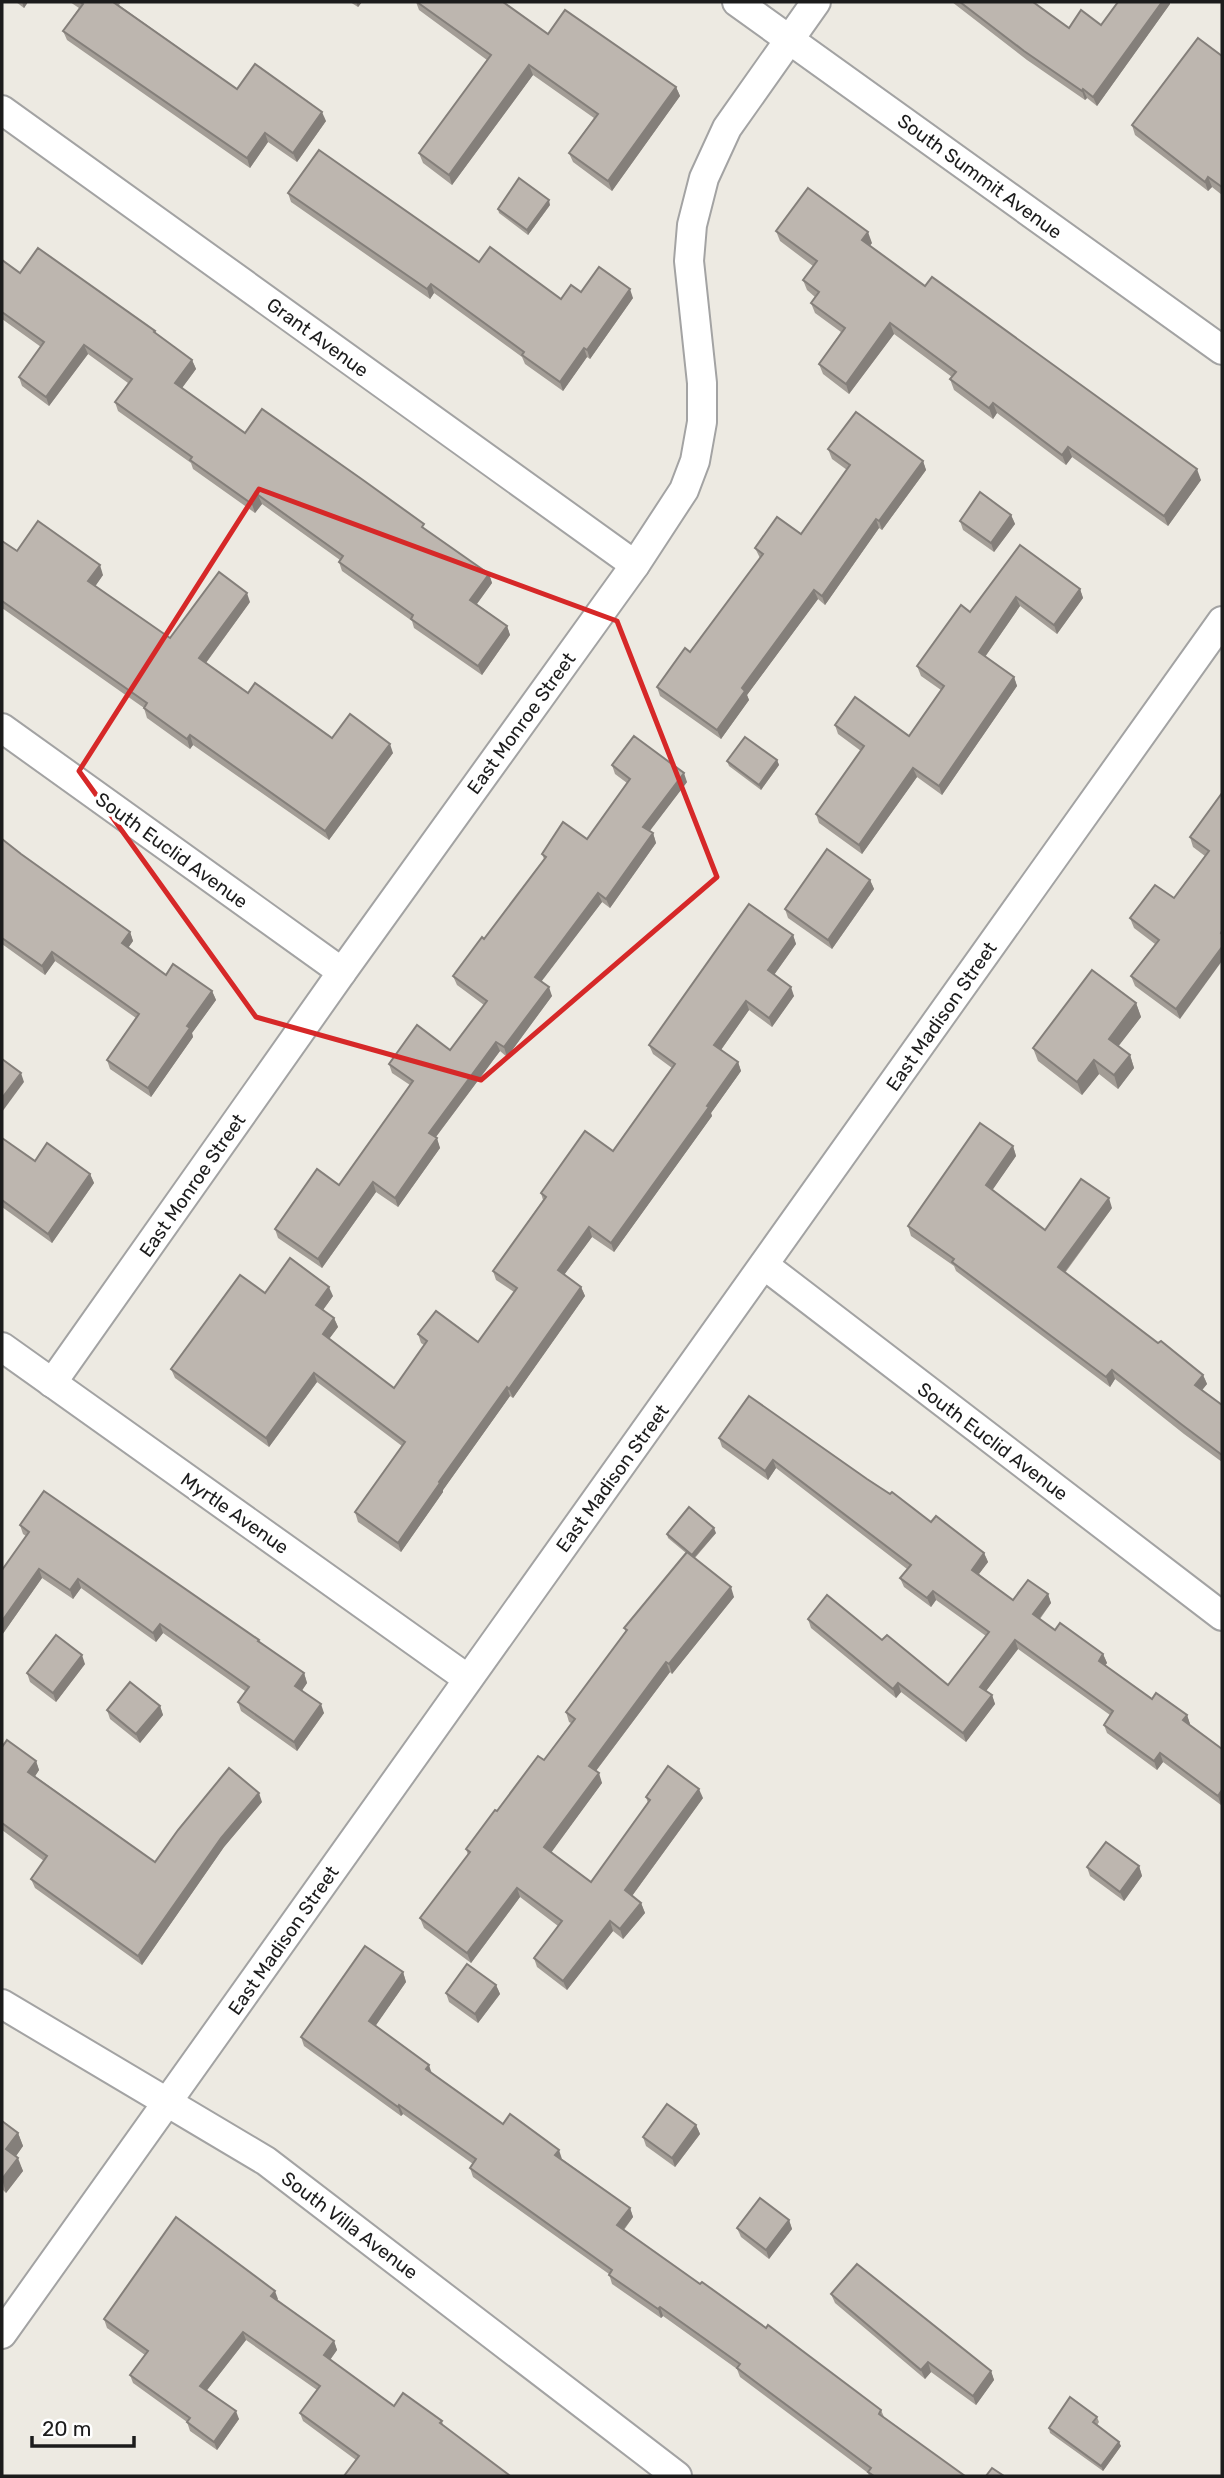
<svg xmlns="http://www.w3.org/2000/svg" width="1224" height="2478" font-family="Rubik,sans-serif">
<style>
.lines{fill:none;stroke-linecap:round;stroke-linejoin:round}
.minor-casing{stroke:#a3a3a3;stroke-width:32}
.minor{stroke:#fff;stroke-width:28}
.wall{fill:#a39d96}
.shaded-wall{fill:#847f7a}
.building{fill:#bdb6af;stroke:#847f7a;stroke-width:2}
.marked{fill:none;stroke:#d62828;stroke-width:5;stroke-linejoin:round}
.labels{text-anchor:middle;stroke-width:7;stroke-linejoin:round;paint-order:stroke}
.street-label{font-size:19px;fill:#1c1c1c;stroke:#fff}
</style>
<rect width="100%" height="100%" fill="#edeae2"/>
<g class="lines">
<defs>
<g id="minor">
<polyline points="737,2 1222,350"/>
<polyline points="2,110 635,565"/>
<polyline points="2,728 342,972"/>
<polyline points="764,1265 1222,1616"/>
<polyline points="2,1347 468,1679"/>
<polyline points="52,1383 342,972 635,565 684,490 695,461 702,422 702,383 689,261 692,225 704,178 727,128 816,2"/>
<polyline points="2,2004 266,2161 677,2476"/>
<polyline points="2,2334 1222,621"/>
</g>
</defs>
<use href="#minor" class="minor-casing"/>
<use href="#minor" class="minor"/>
</g>
<g class="wall">
<polygon points="16,2 28,2 24,8"/>
<polygon points="70,2 121,2 119,5 237,89 326,121 297,162 268,142 250,168 67,40 63,31 79,8"/>
<polygon points="350,2 362,2 358,7"/>
<polygon points="416,2 503,2 548,34 676,87 680,96 612,191 573,162 569,153 594,118 533,75 452,185 423,163 419,153 487,60 419,10"/>
<polygon points="952,2 1033,2 1069,28 1101,25 1170,4 1097,106 1087,98 1085,100 1027,60"/>
<polygon points="1222,56 1222,195 1212,187 1208,191 1135,135 1132,125"/>
<polygon points="288,193 479,262 561,299 581,292 633,298 590,359 587,357 563,391 525,364 522,357 434,293 430,299 291,202"/>
<polygon points="550,205 528,235 499,213 498,209"/>
<polygon points="776,231 872,243 869,246 925,286 1201,480 1168,526 1072,457 1066,465 997,413 993,419 954,390 950,379 952,377 894,334 849,394 823,374 819,364 841,332 815,313 811,303 815,297 807,290 803,280 813,266 780,241"/>
<polygon points="2,260 20,273 155,331 157,334 192,360 196,369 182,388 245,433 426,530 489,574 492,583 477,604 507,626 510,635 482,675 414,628 412,621 342,571 339,562 340,560 262,504 255,513 193,469 191,463 118,411 115,402 128,383 88,354 49,406 22,386 19,377 41,347 2,319"/>
<polygon points="828,449 923,461 926,470 882,530 879,528 825,605 818,599 747,695 749,700 721,739 660,696 657,687 690,652 760,558 755,548 801,534 847,470 832,459"/>
<polygon points="1011,515 1015,524 994,552 963,530 960,521"/>
<polygon points="2,541 17,551 103,575 95,586 170,638 250,602 206,663 248,693 332,738 393,753 329,840 193,745 190,749 147,718 144,708 2,608"/>
<polygon points="1020,545 1080,589 1083,598 1057,634 1020,606 985,657 1014,677 1017,686 942,795 917,777 862,854 819,823 816,814 861,751 838,734 835,725 909,736 941,690 921,676 917,666 970,612"/>
<polygon points="777,760 779,765 761,790 729,766 727,761"/>
<polygon points="612,765 687,782 649,831 653,833 656,843 610,908 602,902 541,981 552,996 507,1057 500,1051 436,1137 440,1148 398,1207 376,1192 322,1268 278,1238 275,1229 339,1185 410,1085 392,1073 389,1064 450,1050 484,1005 457,985 453,976 484,939 544,859 542,854 587,839 627,783 615,774"/>
<polygon points="1222,793 1180,1019 1135,986 1131,976 1155,944 1134,928 1130,918 1174,898 1205,856 1193,847 1190,837"/>
<polygon points="2,839 21,854 130,932 133,941 128,948 166,975 212,991 216,1000 192,1033 193,1037 151,1097 110,1069 107,1060 136,1018 55,961 45,975 2,944"/>
<polygon points="870,880 874,889 832,949 788,918 785,909"/>
<polygon points="793,935 796,944 774,975 794,996 772,1027 749,1010 721,1050 738,1062 741,1071 711,1113 712,1116 614,1252 592,1237 564,1275 581,1287 585,1296 513,1398 510,1396 443,1490 443,1492 401,1552 358,1522 355,1512 402,1446 317,1382 269,1447 175,1378 171,1369 265,1293 333,1296 323,1310 334,1318 338,1327 329,1339 394,1388 424,1345 421,1343 418,1334 478,1342 514,1292 496,1280 493,1271 543,1200 541,1193 613,1151 672,1068 653,1054 649,1045"/>
<polygon points="1136,1003 1141,1017 1118,1046 1130,1055 1134,1068 1118,1089 1099,1074 1082,1095 1038,1061 1033,1048"/>
<polygon points="2,1138 35,1161 90,1174 94,1183 52,1243 2,1207"/>
<polygon points="1013,1146 1016,1156 992,1190 1045,1230 1112,1208 1065,1273 1158,1343 1203,1375 1207,1384 1202,1390 1222,1405 1222,1462 1184,1434 1115,1379 1110,1387 956,1271 954,1266 911,1236 908,1226"/>
<polygon points="719,1438 867,1479 931,1522 984,1553 988,1562 979,1574 1013,1600 1048,1594 1051,1603 1040,1619 1055,1630 1103,1654 1107,1663 1105,1665 1152,1699 1187,1715 1190,1724 1189,1725 1222,1749 1222,1804 1221,1805 1163,1762 1157,1770 1107,1733 1104,1725 1110,1715 1018,1649 986,1691 992,1695 995,1704 966,1742 901,1692 896,1698 811,1628 808,1619 882,1640 948,1685 986,1636 936,1600 931,1607 904,1587 900,1578 907,1569 776,1468 768,1480 722,1447"/>
<polygon points="20,1525 261,1643 304,1673 307,1683 302,1690 324,1713 297,1751 241,1711 238,1702 245,1691 163,1633 156,1642 81,1588 73,1599 42,1578 2,1635 2,1570 26,1536 23,1534"/>
<polygon points="716,1533 695,1558 734,1597 672,1674 670,1672 596,1771 602,1783 551,1852 591,1882 648,1803 646,1797 703,1798 632,1896 641,1903 645,1913 623,1939 613,1931 567,1990 537,1967 534,1958 558,1926 520,1897 471,1963 424,1928 420,1918 468,1855 466,1849 497,1811 544,1760 571,1723 569,1722 566,1712 626,1632 624,1628 686,1553 668,1538 667,1534"/>
<polygon points="85,1664 56,1702 30,1682 27,1673"/>
<polygon points="160,1706 163,1715 140,1743 110,1719 107,1710"/>
<polygon points="2,1747 36,1761 39,1770 35,1776 155,1862 262,1802 224,1847 142,1965 35,1888 31,1879 44,1861 2,1830"/>
<polygon points="1139,1866 1142,1876 1124,1901 1090,1876 1087,1867"/>
<polygon points="403,1972 406,1982 375,2026 432,2074 503,2124 562,2159 630,2208 633,2217 624,2230 700,2284 881,2410 884,2417 965,2476 869,2476 868,2473 740,2377 737,2369 663,2316 661,2318 612,2284 609,2274 473,2177 470,2168 473,2164 403,2114 401,2116 304,2046 301,2037"/>
<polygon points="496,1985 500,1994 478,2023 449,2002 446,1993"/>
<polygon points="2,2121 18,2133 23,2146 16,2156 23,2171 6,2193 2,2189"/>
<polygon points="696,2125 700,2134 675,2167 646,2146 643,2137"/>
<polygon points="789,2220 792,2229 769,2259 741,2237 737,2228"/>
<polygon points="831,2294 991,2371 994,2380 976,2405 931,2372 925,2379 835,2303"/>
<polygon points="278,2299 277,2300 334,2341 337,2350 330,2360 394,2406 442,2421 443,2425 356,2460 303,2421 300,2413 317,2390 246,2340 207,2390 239,2419 217,2450 190,2431 187,2422 133,2383 130,2375 145,2355 107,2328 104,2319"/>
<polygon points="1097,2417 1099,2422 1097,2425 1121,2446 1103,2471 1050,2433 1049,2428"/>
</g>
<g class="shaded-wall">
<polygon points="22,2 28,2 24,8"/>
<polygon points="356,2 362,2 358,7"/>
<polygon points="1162,2 1170,2 1170,4 1097,106 1093,97"/>
<polygon points="529,65 533,75 452,185 449,175"/>
<polygon points="676,87 680,96 612,191 608,181"/>
<polygon points="1083,89 1087,98 1085,100 1082,91"/>
<polygon points="322,112 326,121 297,162 293,153"/>
<polygon points="265,133 268,142 250,168 247,158"/>
<polygon points="1208,177 1212,187 1208,191 1205,182"/>
<polygon points="549,200 550,205 528,235 527,230"/>
<polygon points="868,232 872,243 866,251 862,240"/>
<polygon points="431,284 434,293 430,299 427,289"/>
<polygon points="630,289 633,298 590,359 587,350"/>
<polygon points="890,323 894,334 849,394 846,384"/>
<polygon points="84,345 88,354 49,406 46,397"/>
<polygon points="584,348 587,357 563,391 560,382"/>
<polygon points="192,360 196,369 179,392 175,383"/>
<polygon points="993,403 997,413 993,419 989,408"/>
<polygon points="1068,447 1072,457 1066,465 1062,455"/>
<polygon points="923,461 926,470 882,530 879,521"/>
<polygon points="1197,469 1201,480 1168,526 1164,516"/>
<polygon points="258,495 262,504 255,513 252,504"/>
<polygon points="1011,515 1015,524 994,552 991,543"/>
<polygon points="876,519 879,528 825,605 822,596"/>
<polygon points="100,565 103,575 92,591 88,581"/>
<polygon points="489,574 492,583 473,609 470,600"/>
<polygon points="1080,589 1083,598 1057,634 1054,625"/>
<polygon points="814,590 818,599 747,695 749,700 721,739 717,730 742,688"/>
<polygon points="247,593 250,602 202,668 199,658"/>
<polygon points="1016,597 1020,606 982,661 979,652"/>
<polygon points="507,626 510,635 482,675 478,666"/>
<polygon points="1014,677 1017,686 942,795 939,786"/>
<polygon points="190,735 193,745 190,749 187,739"/>
<polygon points="390,744 393,753 329,840 325,831"/>
<polygon points="777,760 779,765 761,790 759,785"/>
<polygon points="913,768 917,777 862,854 859,845"/>
<polygon points="684,773 687,782 646,836 643,827"/>
<polygon points="653,833 656,843 610,908 606,899"/>
<polygon points="870,880 874,889 832,949 828,940"/>
<polygon points="598,893 602,902 538,986 535,977"/>
<polygon points="130,932 133,941 125,952 122,943"/>
<polygon points="793,935 796,944 771,979 768,970"/>
<polygon points="1222,947 1222,961 1180,1019 1176,1009"/>
<polygon points="52,952 55,961 45,975 42,966"/>
<polygon points="549,987 552,996 507,1057 504,1047"/>
<polygon points="791,987 794,996 772,1027 769,1018"/>
<polygon points="212,991 216,1000 192,1033 193,1037 151,1097 148,1088 187,1026"/>
<polygon points="746,1001 749,1010 718,1054 714,1045"/>
<polygon points="1136,1003 1141,1017 1114,1052 1109,1039"/>
<polygon points="496,1042 500,1051 432,1142 429,1133"/>
<polygon points="1130,1055 1134,1068 1118,1089 1114,1075"/>
<polygon points="1094,1060 1099,1074 1082,1095 1077,1082"/>
<polygon points="738,1062 741,1071 711,1113 712,1116 614,1252 611,1243"/>
<polygon points="21,1073 24,1082 2,1112 2,1098"/>
<polygon points="437,1138 440,1148 398,1207 395,1198"/>
<polygon points="1013,1146 1016,1156 989,1195 986,1185"/>
<polygon points="90,1174 94,1183 52,1243 48,1234"/>
<polygon points="373,1182 376,1192 322,1268 318,1259"/>
<polygon points="1109,1198 1112,1208 1061,1277 1058,1267"/>
<polygon points="589,1227 592,1237 561,1279 558,1270"/>
<polygon points="329,1287 333,1296 320,1314 316,1305"/>
<polygon points="581,1287 585,1296 513,1398 509,1389"/>
<polygon points="334,1318 338,1327 326,1343 323,1334"/>
<polygon points="1112,1370 1115,1379 1110,1387 1106,1377"/>
<polygon points="314,1373 317,1382 269,1447 266,1438"/>
<polygon points="1203,1375 1207,1384 1198,1395 1195,1385"/>
<polygon points="507,1387 510,1396 443,1490 443,1492 401,1552 398,1543 439,1482"/>
<polygon points="773,1460 776,1468 768,1480 765,1471"/>
<polygon points="714,1528 716,1533 693,1559 692,1555"/>
<polygon points="984,1553 988,1562 975,1579 972,1570"/>
<polygon points="39,1569 42,1578 2,1635 2,1621"/>
<polygon points="78,1579 81,1588 73,1599 70,1590"/>
<polygon points="731,1587 734,1597 672,1674 669,1664"/>
<polygon points="933,1591 936,1600 931,1607 927,1598"/>
<polygon points="1048,1594 1051,1603 1036,1623 1033,1614"/>
<polygon points="160,1624 163,1633 156,1642 153,1633"/>
<polygon points="1015,1640 1018,1649 983,1695 980,1687"/>
<polygon points="1103,1654 1107,1663 1102,1670 1099,1661"/>
<polygon points="82,1655 85,1664 56,1702 53,1693"/>
<polygon points="666,1662 670,1672 592,1776 589,1766"/>
<polygon points="304,1673 307,1683 299,1695 295,1686"/>
<polygon points="898,1683 901,1692 896,1698 893,1689"/>
<polygon points="992,1695 995,1704 966,1742 963,1733"/>
<polygon points="321,1704 324,1713 297,1751 294,1742"/>
<polygon points="160,1706 163,1715 140,1743 136,1734"/>
<polygon points="1187,1715 1190,1724 1186,1729 1183,1720"/>
<polygon points="1160,1753 1163,1762 1157,1770 1154,1761"/>
<polygon points="36,1761 39,1770 32,1781 28,1772"/>
<polygon points="599,1773 602,1783 548,1857 544,1847"/>
<polygon points="699,1789 703,1798 629,1900 625,1890"/>
<polygon points="1222,1790 1222,1804 1221,1805 1218,1796"/>
<polygon points="259,1793 262,1802 224,1847 142,1965 138,1956 221,1838"/>
<polygon points="1139,1866 1142,1876 1124,1901 1120,1892"/>
<polygon points="517,1888 520,1897 471,1963 467,1953"/>
<polygon points="641,1903 645,1913 623,1939 620,1929"/>
<polygon points="610,1921 613,1931 567,1990 563,1981"/>
<polygon points="403,1972 406,1982 372,2031 369,2021"/>
<polygon points="496,1985 500,1994 478,2023 475,2014"/>
<polygon points="429,2065 432,2074 426,2069"/>
<polygon points="399,2105 403,2114 401,2116 398,2107"/>
<polygon points="696,2125 700,2134 675,2167 672,2158"/>
<polygon points="18,2133 23,2146 11,2163 6,2149"/>
<polygon points="559,2150 562,2159 555,2155"/>
<polygon points="18,2158 23,2171 6,2193 2,2179"/>
<polygon points="630,2208 633,2217 620,2234 617,2225"/>
<polygon points="789,2220 792,2229 769,2259 766,2250"/>
<polygon points="275,2291 278,2299 274,2304 271,2296"/>
<polygon points="660,2307 663,2316 661,2318 658,2309"/>
<polygon points="243,2332 246,2340 204,2394 200,2386"/>
<polygon points="334,2341 337,2350 327,2364 324,2355"/>
<polygon points="928,2362 931,2372 925,2379 921,2370"/>
<polygon points="991,2371 994,2380 976,2405 973,2396"/>
<polygon points="236,2411 239,2419 217,2450 214,2442"/>
<polygon points="1119,2442 1121,2446 1103,2471 1101,2466"/>
</g>
<g class="building">
<polygon points="80,2 113,2 237,89 255,64 322,112 293,153 265,133 247,158 63,31 83,4"/>
<polygon points="417,2 503,2 548,34 565,10 676,87 608,181 569,153 598,114 529,65 449,175 419,153 491,55"/>
<polygon points="960,2 1033,2 1069,28 1081,10 1101,25 1118,2 1162,2 1093,97 1083,89 1082,91 1024,51"/>
<polygon points="1198,38 1222,56 1222,187 1208,177 1205,182 1132,125"/>
<polygon points="319,150 479,262 490,247 561,299 571,285 581,292 599,267 630,289 587,350 584,348 560,382 522,355 524,352 431,284 427,289 288,193"/>
<polygon points="519,178 549,200 527,230 498,209"/>
<polygon points="808,188 868,232 862,240 925,286 932,277 1197,469 1164,516 1068,447 1062,455 993,403 989,408 950,379 956,372 890,323 846,384 819,364 845,328 811,303 819,292 803,280 817,261 776,231"/>
<polygon points="38,248 155,331 154,332 192,360 175,383 245,433 262,409 363,480 424,524 422,527 489,574 470,600 507,626 478,666 411,619 413,615 339,562 343,556 258,495 252,504 190,460 192,457 115,402 132,379 84,345 46,397 19,377 44,342 2,312 2,260 20,273"/>
<polygon points="856,412 923,461 879,521 876,519 822,596 814,590 742,688 745,691 717,730 657,687 685,648 690,652 763,554 755,548 777,517 801,534 850,465 828,449"/>
<polygon points="980,492 1011,515 991,543 960,521"/>
<polygon points="38,521 100,565 88,581 170,638 219,572 247,593 199,658 248,693 255,683 332,738 350,714 390,744 325,831 190,735 187,739 144,708 147,703 2,601 2,541 17,551"/>
<polygon points="1020,545 1080,589 1054,625 1016,597 979,652 1014,677 939,786 913,768 859,845 816,814 864,746 835,725 855,697 909,736 944,686 917,666 961,605 970,612"/>
<polygon points="634,736 684,773 643,827 653,833 606,899 598,893 535,977 549,987 504,1047 496,1042 429,1133 437,1138 395,1198 373,1182 318,1259 275,1229 317,1169 339,1185 413,1081 389,1064 417,1025 450,1050 487,1001 453,976 482,937 484,939 546,857 542,854 563,822 587,839 630,779 612,765"/>
<polygon points="745,737 777,760 759,785 727,761"/>
<polygon points="1222,793 1222,931 1221,933 1222,934 1222,947 1176,1009 1131,976 1159,940 1130,918 1155,885 1174,898 1209,851 1190,837"/>
<polygon points="2,839 21,854 130,932 122,943 166,975 173,964 212,991 187,1026 190,1028 148,1088 107,1060 139,1014 52,952 42,966 2,938"/>
<polygon points="827,849 870,880 828,940 785,909"/>
<polygon points="749,904 793,935 768,970 791,987 769,1018 746,1001 714,1045 738,1062 707,1106 709,1107 611,1243 589,1227 558,1270 581,1287 509,1389 507,1387 439,1482 440,1483 398,1543 355,1512 405,1442 314,1373 266,1438 171,1369 240,1275 265,1293 290,1258 329,1287 316,1305 334,1318 323,1334 394,1388 427,1341 418,1334 436,1311 478,1342 517,1288 493,1271 546,1197 541,1193 585,1131 613,1151 675,1064 649,1045"/>
<polygon points="1092,970 1136,1003 1109,1039 1130,1055 1114,1075 1094,1060 1077,1082 1033,1048"/>
<polygon points="2,1059 21,1073 2,1098"/>
<polygon points="980,1123 1013,1146 986,1185 1045,1230 1081,1179 1109,1198 1058,1267 1158,1343 1161,1341 1203,1375 1195,1385 1222,1405 1222,1455 1181,1424 1112,1370 1106,1377 952,1262 954,1259 908,1226"/>
<polygon points="2,1138 35,1161 47,1143 90,1174 48,1234 2,1200"/>
<polygon points="749,1396 867,1479 890,1494 892,1492 931,1522 936,1516 984,1553 972,1570 1013,1600 1028,1580 1048,1594 1033,1614 1055,1630 1060,1623 1103,1654 1099,1661 1152,1699 1156,1693 1187,1715 1183,1720 1222,1749 1222,1790 1218,1796 1160,1753 1154,1761 1104,1725 1113,1711 1015,1640 980,1687 992,1695 963,1733 898,1683 893,1689 808,1619 827,1595 882,1640 887,1635 948,1685 989,1632 933,1591 927,1598 900,1578 911,1565 773,1460 765,1471 719,1438"/>
<polygon points="44,1491 259,1640 258,1641 304,1673 295,1686 321,1704 294,1742 238,1702 249,1687 160,1624 153,1633 78,1579 70,1590 39,1569 2,1621 2,1570 29,1532 20,1525"/>
<polygon points="689,1507 714,1528 692,1555 667,1534"/>
<polygon points="687,1552 731,1587 669,1664 666,1662 589,1766 599,1773 544,1847 591,1882 650,1800 646,1797 668,1766 699,1789 625,1890 641,1903 620,1929 610,1921 563,1981 534,1958 562,1921 517,1888 467,1953 420,1918 470,1852 466,1849 495,1810 497,1811 538,1756 544,1760 575,1719 566,1712 627,1630 624,1628"/>
<polygon points="56,1635 82,1655 53,1693 27,1673"/>
<polygon points="130,1682 160,1706 136,1734 107,1710"/>
<polygon points="7,1740 36,1761 28,1772 155,1862 178,1830 229,1768 259,1793 221,1838 138,1956 31,1879 47,1856 2,1823 2,1747"/>
<polygon points="1106,1842 1139,1866 1120,1892 1087,1867"/>
<polygon points="365,1946 403,1972 369,2021 429,2065 426,2069 503,2124 510,2114 559,2150 555,2155 630,2208 617,2225 700,2284 702,2282 766,2328 768,2325 881,2410 879,2414 965,2476 874,2476 868,2472 871,2468 737,2368 740,2364 660,2307 658,2309 609,2275 612,2270 470,2168 476,2159 399,2105 398,2107 301,2037"/>
<polygon points="467,1964 496,1985 475,2014 446,1993"/>
<polygon points="667,2104 696,2125 672,2158 643,2137"/>
<polygon points="2,2121 18,2133 6,2149 18,2158 2,2179"/>
<polygon points="760,2198 789,2220 766,2250 737,2228"/>
<polygon points="176,2217 275,2291 271,2296 334,2341 324,2355 394,2406 403,2393 442,2421 440,2423 509,2475 508,2476 344,2476 359,2456 300,2413 320,2386 243,2332 200,2386 236,2411 214,2442 187,2422 190,2418 130,2375 148,2351 104,2319"/>
<polygon points="857,2264 991,2371 973,2396 928,2362 921,2370 831,2294"/>
<polygon points="1070,2397 1097,2417 1093,2422 1119,2442 1101,2466 1049,2428"/>
<polygon points="992,2468 1004,2476 986,2476"/>
</g>
<path class="marked" d="M 259,489 L 617,621 L 717,877 L 481,1080 L 256,1017 L 79,771 Z"/>
<g class="labels">
<g class="street-label">
<text transform="translate(980 176) rotate(36)" y="7">South Summit Avenue</text>
<text transform="translate(318 337) rotate(36)" y="7">Grant Avenue</text>
<text transform="translate(521 723) rotate(-54)" y="7">East Monroe Street</text>
<text transform="translate(172 850) rotate(36)" y="7">South Euclid Avenue</text>
<text transform="translate(941 1016) rotate(-55)" y="7">East Madison Street</text>
<text transform="translate(192 1185) rotate(-55)" y="7">East Monroe Street</text>
<text transform="translate(993 1441) rotate(37)" y="7">South Euclid Avenue</text>
<text transform="translate(612 1478) rotate(-54)" y="7">East Madison Street</text>
<text transform="translate(235 1513) rotate(35)" y="7">Myrtle Avenue</text>
<text transform="translate(283 1940) rotate(-55)" y="7">East Madison Street</text>
<text transform="translate(350 2225) rotate(37)" y="7">South Villa Avenue</text>
</g>
</g>
<rect width="1224" height="2478" fill="none" stroke="#1c1c1c" stroke-width="7"/>
<path d="M32 2436v10h102v-10" fill="none" stroke="#1c1c1c" stroke-width="3.5"/>
<text x="42" y="2436" font-size="21" fill="#1c1c1c" stroke="#ffffff" stroke-width="5" paint-order="stroke">20 m</text>
</svg>
